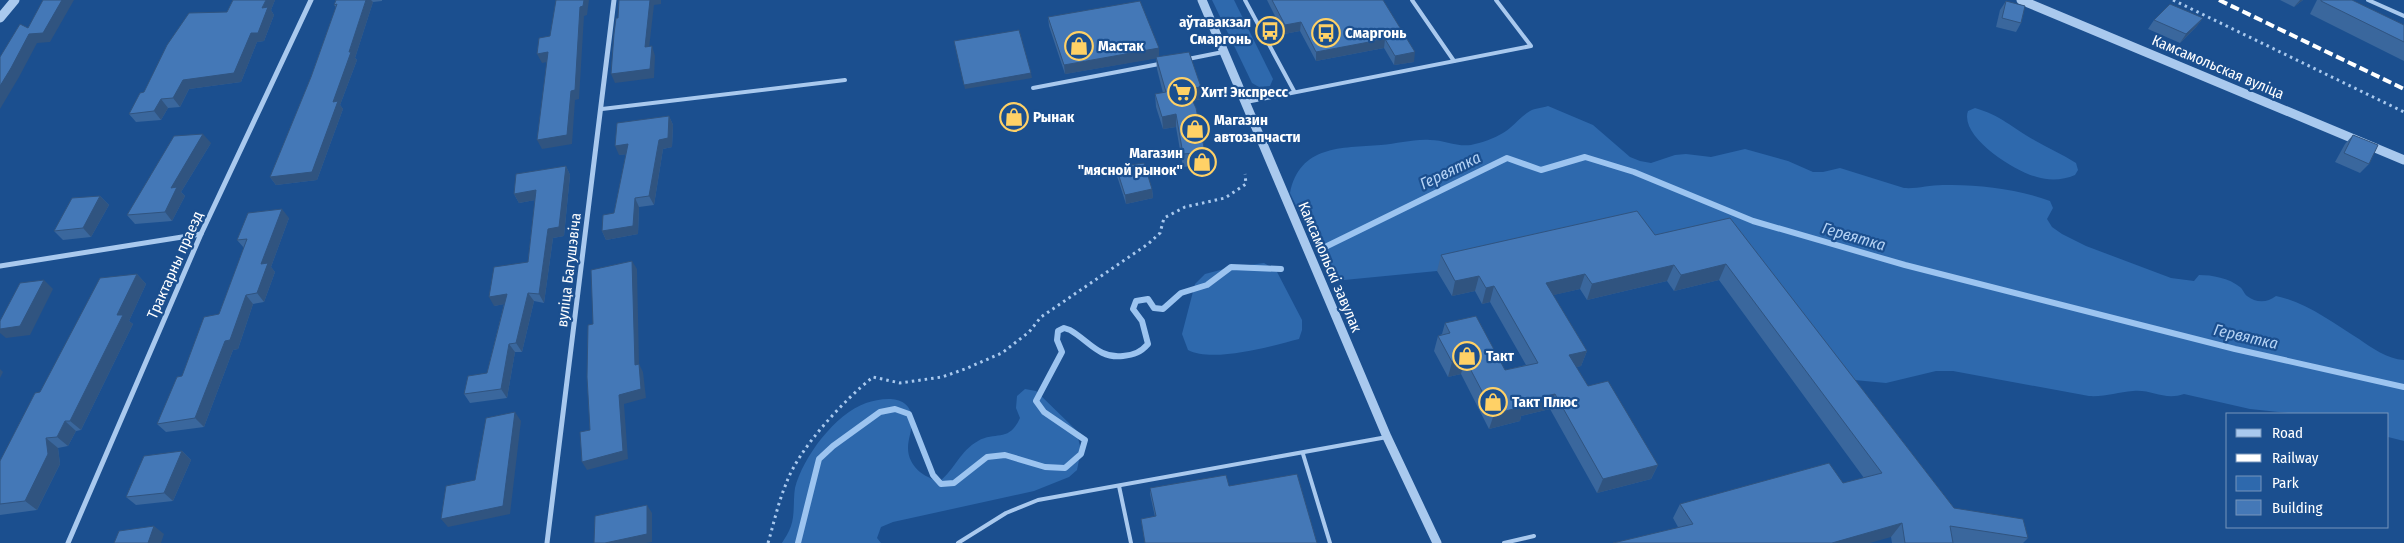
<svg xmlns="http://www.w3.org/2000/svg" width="2404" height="543" font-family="'Fira Sans Condensed',sans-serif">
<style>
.green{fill:#2e69ad}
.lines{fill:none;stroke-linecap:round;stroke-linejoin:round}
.stream{stroke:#9cc4f0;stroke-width:6}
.path{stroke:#a9c9ee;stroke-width:3;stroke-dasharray:2.5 4;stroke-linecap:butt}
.service{stroke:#a9c9ee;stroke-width:4}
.minor{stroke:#a9c9ee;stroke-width:5}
.tertiary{stroke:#a9c9ee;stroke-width:9}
.rail{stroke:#fff;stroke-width:4;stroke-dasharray:9 4;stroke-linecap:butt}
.wall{fill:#3a679d}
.shaded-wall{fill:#305480}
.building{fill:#4478b7;stroke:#305480}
.labels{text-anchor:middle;stroke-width:4.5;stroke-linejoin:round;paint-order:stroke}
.poi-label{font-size:15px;font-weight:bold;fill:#fff;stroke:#1b4f8f;text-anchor:start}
.street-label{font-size:15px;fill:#fff;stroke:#1b4f8f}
.water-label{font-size:16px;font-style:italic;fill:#b5d3f5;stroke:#1b4f8f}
</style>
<rect width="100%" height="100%" fill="#1b4f8f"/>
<g class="green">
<polygon points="1212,0 1234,0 1273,79 1270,86 1259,87 1252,83"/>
<path d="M 1548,106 L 1593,125 L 1630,157 L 1640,161 L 1651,163 L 1675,155 L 1686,154 L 1711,157 L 1745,149 L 1788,161 L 1813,172 L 1823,172 L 1840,168 L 1904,188 C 1917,189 1929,185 1943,185 C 1978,184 2017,189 2050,201 L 2053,208 L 2047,219 L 2052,227 L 2062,234 L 2086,246 L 2171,278 L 2194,281 L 2199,275 C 2212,275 2229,278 2240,287 C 2243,289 2244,294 2247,296 C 2256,303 2267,303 2276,296 C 2306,302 2333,323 2359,339 C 2372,348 2387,359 2404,360 L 2404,441 L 2388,437 L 2388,414 L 2297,414 L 2250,409 L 2184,394 C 2164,401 2152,389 2133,391 C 2118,392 2105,397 2089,396 L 1953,371 L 1936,371 L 1886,383 L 1833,378 L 1723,233 L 1437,271 L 1344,280 L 1333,277 L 1328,272 L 1290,193 C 1300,145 1341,148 1381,145 C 1397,144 1413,139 1430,140 C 1444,140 1457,147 1471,145 C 1481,143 1495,138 1503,133 C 1513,127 1520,117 1530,111 C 1535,108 1542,108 1548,106 Z"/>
<path d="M 1975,108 C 2000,115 2013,128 2034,140 C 2048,148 2062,154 2076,163 L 2078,170 L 2075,175 C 2064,180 2049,181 2037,177 C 2016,172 1959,137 1968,111 Z"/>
<path d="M 1264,263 L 1276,270 L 1302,320 L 1302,330 L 1299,339 C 1272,346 1213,363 1188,350 L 1182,334 L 1195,284 L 1205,274 L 1228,268 Z"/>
<path d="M 1025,389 L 1036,391 L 1076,430 L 1081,450 L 1077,470 L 1069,477 L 1034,491 L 893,522 L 881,527 L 877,538 L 881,543 L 782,543 C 785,538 789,532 791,526 C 795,515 793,500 795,488 C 803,457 835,414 866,403 C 882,398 909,393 912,418 C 913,428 908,438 908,448 C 908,466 924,478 940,481 C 955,469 960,451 978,441 C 996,431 1009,443 1020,418 L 1016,408 L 1017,396 Z"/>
</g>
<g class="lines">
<g class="stream">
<polyline points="1321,249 1507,158 1541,170 1585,157 1634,172 1753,221 1905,265 2235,349 2404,387"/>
<path d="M 798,543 L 819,459 L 833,446 L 880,412 L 895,409 L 909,414 L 933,475 L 941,484 L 954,483 L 987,457 L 1005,455 L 1045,467 L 1065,468 L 1081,454 L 1085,440 L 1044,412 L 1036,401 L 1062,352 L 1057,340 L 1058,331 L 1064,328 L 1070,330 C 1089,341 1099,359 1123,356 C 1134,355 1141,352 1148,344 L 1142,321 L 1133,309 L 1136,301 L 1148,299 L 1154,308 L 1163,309 L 1181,293 L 1207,285 L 1231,267 L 1281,269"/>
</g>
<g class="path">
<polyline points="2173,0 2404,112"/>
<path d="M 768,543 C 774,523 778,503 786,484 C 798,449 844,400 873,377 L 900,383 L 942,377 L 965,369 L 1002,353 L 1029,332 L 1041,317 L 1148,244 L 1160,233 L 1164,218 L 1185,207 L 1225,198 L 1246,184 L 1245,174"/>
</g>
<g class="service">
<polyline points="1245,0 1294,91"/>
<polyline points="1412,0 1454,61"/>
<polyline points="2368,0 2404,16"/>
<polyline points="1188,59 1223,52"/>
<polyline points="1033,88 1159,64"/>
<polyline points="1246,102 1531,46 1496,0"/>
<polyline points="602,109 845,80"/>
<polyline points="1303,454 1330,543"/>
<polyline points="1119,486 1131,543"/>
<polyline points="958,543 1006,513 1038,500 1387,437"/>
<polyline points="1504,543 1534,536"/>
</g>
<g class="minor">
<polyline points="0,266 201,234"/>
<polyline points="68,543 201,234 311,0"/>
<polyline points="547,543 614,0"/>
</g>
<g class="tertiary">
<polyline points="1202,0 1387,437 1437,543"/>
<polyline points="2021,0 2404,160"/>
<polyline points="0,18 15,0"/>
</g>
<polyline class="rail" points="2219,0 2404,89"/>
</g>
<g class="wall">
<polygon points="233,0 275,0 271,10 274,15 264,41 257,42 241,82 189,89 180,107 168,108 161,120 136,122 129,114 144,92 227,12"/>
<polygon points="336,0 382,0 382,1 373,2 355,58 357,60 340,105 343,109 317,180 276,185 270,177 311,77 336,7 334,5"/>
<polygon points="1267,0 1383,0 1414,62 1394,65 1384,48 1316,61 1300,31 1284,34"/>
<polygon points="2280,0 2303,0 2294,7"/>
<polygon points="2317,0 2352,0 2404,25 2404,61 2310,14"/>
<polygon points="2006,1 2021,23 2016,32 1996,27 2000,10"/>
<polygon points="1048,17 1159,56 1201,87 1201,99 1193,101 1205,152 1205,165 1183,167 1176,127 1163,129 1156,107 1155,94 1163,93 1157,69 1156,58 1065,74 1049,26"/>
<polygon points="2203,18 2196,27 2180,43 2148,29 2154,20"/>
<polygon points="669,116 673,125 672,147 663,149 654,205 639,207 638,234 606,240 602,231 614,213 626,154 619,155"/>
<polygon points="2353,135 2369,164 2360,173 2335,162 2345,144"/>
<polygon points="211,143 181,192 185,196 172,221 135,224 127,215"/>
<polygon points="566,166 570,175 564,236 553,238 544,303 534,301 522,352 515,352 507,398 470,403 464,394 487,373 504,304 494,306 528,262 535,200 519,203 514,194"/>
<polygon points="1116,167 1152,189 1153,198 1126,204 1117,176"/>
<polygon points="100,196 109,205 91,237 63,240 54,231"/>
<polygon points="289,218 271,267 275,272 264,302 253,304 238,349 233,350 204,427 166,432 157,424 182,376 219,314 244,248 237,240"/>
<polygon points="1730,218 1954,508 2028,538 2023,543 1892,543 1891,537 1678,527 1673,518 1680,504 1843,483 1864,478 1719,280 1674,291 1667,281 1587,300 1580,289 1553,295 1587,351 1581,366 1576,367 1588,386 1658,465 1651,479 1597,493 1550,409 1521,416 1520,421 1489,429 1461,374 1448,377 1434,351 1438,336 1442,334 1445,323 1505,370 1526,365 1490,302 1482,304 1475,291 1452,296 1437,271 1441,255 1655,235"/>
<polygon points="137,274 146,284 129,321 133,324 81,430 76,431 68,446 58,448 60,464 37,510 0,515 0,461 40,392"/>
<polygon points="182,451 191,460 173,501 136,505 126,497"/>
<polygon points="1229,486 1317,543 1145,543 1141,519 1155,517 1150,494 1150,488"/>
</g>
<g class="shaded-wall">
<polygon points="62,0 74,0 50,42 37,43 19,77 0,109 0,86 29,34"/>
<polygon points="266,0 275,0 271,10 274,15 264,41 257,42 241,82 189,89 180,107 173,98 183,80 251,33"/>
<polygon points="366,0 371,0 373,2 355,58 357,60 340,105 343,109 317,180 276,185 270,177 333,102"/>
<polygon points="584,0 589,0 587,15 584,16 579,99 575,100 572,144 542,149 537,140 571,91 580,7"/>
<polygon points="650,0 661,0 661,4 654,5 648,57 645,47"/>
<polygon points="2300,0 2303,0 2294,7"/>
<polygon points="2203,18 2196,27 2180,43 2186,34"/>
<polygon points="1301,22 1300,31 1284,34 1285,25"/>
<polygon points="1385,39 1384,48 1316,61 1316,52"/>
<polygon points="652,46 655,56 654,78 615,83 611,74"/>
<polygon points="1159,48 1159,58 1065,74 1064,65"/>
<polygon points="548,52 552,61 542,63 537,54"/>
<polygon points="1415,52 1414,62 1394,65 1395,56"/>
<polygon points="1031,73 1032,78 965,89 964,85"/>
<polygon points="1201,87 1201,99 1187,102 1187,89"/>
<polygon points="161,99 168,108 161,120 154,111"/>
<polygon points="1176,114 1176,127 1163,129 1162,117"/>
<polygon points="669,116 673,125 672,147 663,149 654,205 649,196 659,140"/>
<polygon points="203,134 211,143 181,192 185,196 172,221 165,212 171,188"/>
<polygon points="628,144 632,154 619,155 615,146"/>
<polygon points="566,166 570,175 564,236 553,238 544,303 539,294 548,229"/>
<polygon points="1152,189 1153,198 1126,204 1125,195"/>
<polygon points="536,190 541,199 519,203 514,194"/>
<polygon points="100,196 109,205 91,237 83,228"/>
<polygon points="635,198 639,207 638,234 606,240 602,231"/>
<polygon points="282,209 289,218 271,267 275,272 264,302 257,293 261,264"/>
<polygon points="632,261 637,269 639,364 643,372 646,398 624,404 628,459 587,470 582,462 619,395 635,365"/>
<polygon points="1726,264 1719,280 1674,291 1681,275"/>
<polygon points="1674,265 1667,281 1587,300 1592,284"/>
<polygon points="137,274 146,284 129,321 133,324 81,430 70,421 117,315"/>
<polygon points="1585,274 1580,289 1541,298 1546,283"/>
<polygon points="1479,276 1475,291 1452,296 1455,281"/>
<polygon points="44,280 53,289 30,335 6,338 0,333 0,329"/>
<polygon points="1494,286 1490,302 1482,304 1486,288"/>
<polygon points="528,293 534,301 522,352 516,343"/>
<polygon points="507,294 512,303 494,306 489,297"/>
<polygon points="246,295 253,304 238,349 233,350 204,427 195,418 225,341"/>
<polygon points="509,344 515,352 507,398 501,389"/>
<polygon points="1587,351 1581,366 1564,370 1569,355"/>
<polygon points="1465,359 1461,374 1448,377 1452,362"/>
<polygon points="0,369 3,372 0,378"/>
<polygon points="1555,394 1550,409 1521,416 1520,421 1489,429 1494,414 1522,402"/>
<polygon points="515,412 521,421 510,514 448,527 441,519 503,506"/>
<polygon points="65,421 76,431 68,446 57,437"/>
<polygon points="46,438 58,448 60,464 37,510 25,501"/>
<polygon points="182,451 191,460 173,501 164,493"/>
<polygon points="1658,465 1651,479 1597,493 1603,479"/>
<polygon points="647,505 652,513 652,542 646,543 605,543"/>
<polygon points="1902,523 1891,537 1870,543 1832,543"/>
<polygon points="154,526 164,534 161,543 148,543"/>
</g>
<g class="building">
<polygon points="43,0 62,0 43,33 29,34 11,68 0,86 0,57 20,24 28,28"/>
<polygon points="233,0 266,0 262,8 268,7 258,33 251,33 234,73 183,80 173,98 161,99 154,111 129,114 140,93 144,92 167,45 189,13 227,12"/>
<polygon points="336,0 366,0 349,52 351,52 333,102 338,101 312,172 270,177 311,77 337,4 334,5"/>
<polygon points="556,0 584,0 583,6 580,7 575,90 571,91 567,135 537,140 548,52 537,54 539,38 550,36"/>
<polygon points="619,0 650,0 645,47 652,46 650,69 611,74 614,34 616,18 618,18"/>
<polygon points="1272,0 1383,0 1415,52 1395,56 1385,39 1316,52 1301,22 1285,25"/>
<polygon points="2321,0 2352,0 2404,25 2404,42 2321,1"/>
<polygon points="1140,1 1159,48 1064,65 1048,17"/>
<polygon points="2006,1 2025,6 2021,23 2002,18"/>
<polygon points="2170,4 2203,18 2186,34 2154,20"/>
<polygon points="1019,30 1031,73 964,85 954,41"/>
<polygon points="1189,52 1201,87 1187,89 1196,108 1205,152 1183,154 1176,114 1162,117 1155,94 1166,92 1156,57"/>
<polygon points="669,116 668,138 659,140 649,196 635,198 633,226 602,231 603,215 614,213 628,144 615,146 617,123"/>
<polygon points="203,134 171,188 177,187 165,212 127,215 174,136"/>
<polygon points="2353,135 2378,145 2369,164 2344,153"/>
<polygon points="1144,163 1152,189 1125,195 1116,167"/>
<polygon points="566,166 559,227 548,229 539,294 528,293 516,343 509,344 501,389 464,394 468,376 487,373 507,294 489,297 494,267 528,262 536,190 514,194 516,174"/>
<polygon points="100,196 83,228 54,231 72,198"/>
<polygon points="282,209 261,264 268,263 257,293 246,295 230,340 225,341 195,418 157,424 177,377 182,376 204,317 219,314 247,239 237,240 248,213"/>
<polygon points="1637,211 1655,235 1730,218 1954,508 2023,519 2028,538 1950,526 1953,543 1905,543 1902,523 1832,543 1613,543 1693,524 1680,504 1829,463 1843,483 1882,473 1726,264 1681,275 1674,265 1592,284 1585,274 1546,283 1587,351 1569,355 1588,386 1608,381 1658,465 1603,479 1555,394 1522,402 1525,406 1494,414 1465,359 1452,362 1438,336 1450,333 1445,323 1476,316 1505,370 1538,363 1494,286 1486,288 1479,276 1455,281 1441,255"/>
<polygon points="632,261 635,365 639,364 641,389 619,395 623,451 582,462 580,432 590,430 587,377 588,325 593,324 591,270"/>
<polygon points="137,274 117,315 123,315 70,421 65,421 57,437 46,438 48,454 25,501 0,504 0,461 35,393 40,392 100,278"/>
<polygon points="44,280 20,326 0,329 0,321 20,283"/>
<polygon points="515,412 503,506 441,519 446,486 475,480 486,418"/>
<polygon points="182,451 164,493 126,497 144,456"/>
<polygon points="1297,474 1317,543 1145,543 1141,519 1156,516 1150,488 1226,475 1229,486"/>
<polygon points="647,505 647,534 605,543 594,543 595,516"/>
<polygon points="154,526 148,543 114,543 119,531"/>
</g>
<defs>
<symbol id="bus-ring" viewBox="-11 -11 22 22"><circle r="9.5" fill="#1b4f8f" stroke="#ffd166" stroke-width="1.5"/><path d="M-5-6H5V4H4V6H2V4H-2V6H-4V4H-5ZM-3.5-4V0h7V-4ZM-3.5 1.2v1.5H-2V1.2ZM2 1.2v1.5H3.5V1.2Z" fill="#ffd166"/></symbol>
<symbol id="shop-ring" viewBox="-11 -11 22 22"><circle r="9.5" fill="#1b4f8f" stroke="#ffd166" stroke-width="1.5"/><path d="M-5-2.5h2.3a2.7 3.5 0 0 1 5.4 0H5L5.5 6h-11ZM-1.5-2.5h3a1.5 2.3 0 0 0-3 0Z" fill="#ffd166"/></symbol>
<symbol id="supermarket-ring" viewBox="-11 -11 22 22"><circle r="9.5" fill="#1b4f8f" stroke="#ffd166" stroke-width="1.5"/><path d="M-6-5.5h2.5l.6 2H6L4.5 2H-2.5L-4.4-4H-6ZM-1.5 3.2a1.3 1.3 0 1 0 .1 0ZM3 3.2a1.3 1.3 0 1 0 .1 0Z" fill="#ffd166"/></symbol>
</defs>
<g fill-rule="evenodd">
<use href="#bus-ring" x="1254" y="15" width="32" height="32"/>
<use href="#bus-ring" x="1310" y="17" width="32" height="32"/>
<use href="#shop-ring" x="1063" y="30" width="32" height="32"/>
<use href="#supermarket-ring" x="1166" y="76" width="32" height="32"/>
<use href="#shop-ring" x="998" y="101" width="32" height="32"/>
<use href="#shop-ring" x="1179" y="113" width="32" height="32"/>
<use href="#shop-ring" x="1186" y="146" width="32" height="32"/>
<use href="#shop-ring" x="1451" y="340" width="32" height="32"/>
<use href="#shop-ring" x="1477" y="386" width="32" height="32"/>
</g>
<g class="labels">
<g class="poi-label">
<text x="1251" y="27" text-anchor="end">аўтавакзал<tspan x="1251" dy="17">Смаргонь</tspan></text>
<text x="1345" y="38">Смаргонь</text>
<text x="1098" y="51">Мастак</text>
<text x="1201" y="97">Хит! Экспресс</text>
<text x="1033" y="122">Рынак</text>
<text x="1214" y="125">Магазин<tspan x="1214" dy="17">автозапчасти</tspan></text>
<text x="1183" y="158" text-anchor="end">Магазин<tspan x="1183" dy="17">"мясной рынок"</tspan></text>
<text x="1486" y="361">Такт</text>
<text x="1512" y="407">Такт Плюс</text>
</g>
<g class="street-label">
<text transform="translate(2218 67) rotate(23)" y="5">Камсамольская вуліца</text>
<text transform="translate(175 265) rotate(-66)" y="5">Трактарны праезд</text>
<text transform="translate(1330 267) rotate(67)" y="5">Камсамольскі завулак</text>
<text transform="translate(569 270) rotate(-83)" y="5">вуліца Багушэвіча</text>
</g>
<g class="water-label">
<text transform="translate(1450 170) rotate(-26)" y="6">Гервятка</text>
<text transform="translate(1854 236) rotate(16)" y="6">Гервятка</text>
<text transform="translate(2246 336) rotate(13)" y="6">Гервятка</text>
</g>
</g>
<rect x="2226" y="413" width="162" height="115" fill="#1b4f8f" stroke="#7695bc"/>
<rect x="2236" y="429" width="25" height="8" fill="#a9c9ee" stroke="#7695bc"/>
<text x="2272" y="438" font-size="15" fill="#ffffff">Road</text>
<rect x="2236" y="454" width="25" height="8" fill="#ffffff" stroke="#7695bc"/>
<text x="2272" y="463" font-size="15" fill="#ffffff">Railway</text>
<rect x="2236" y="476" width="25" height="15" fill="#2e69ad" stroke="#7695bc"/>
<text x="2272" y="488" font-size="15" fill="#ffffff">Park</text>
<rect x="2236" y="500" width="25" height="15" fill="#4478b7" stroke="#7695bc"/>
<text x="2272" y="513" font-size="15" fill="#ffffff">Building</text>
</svg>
